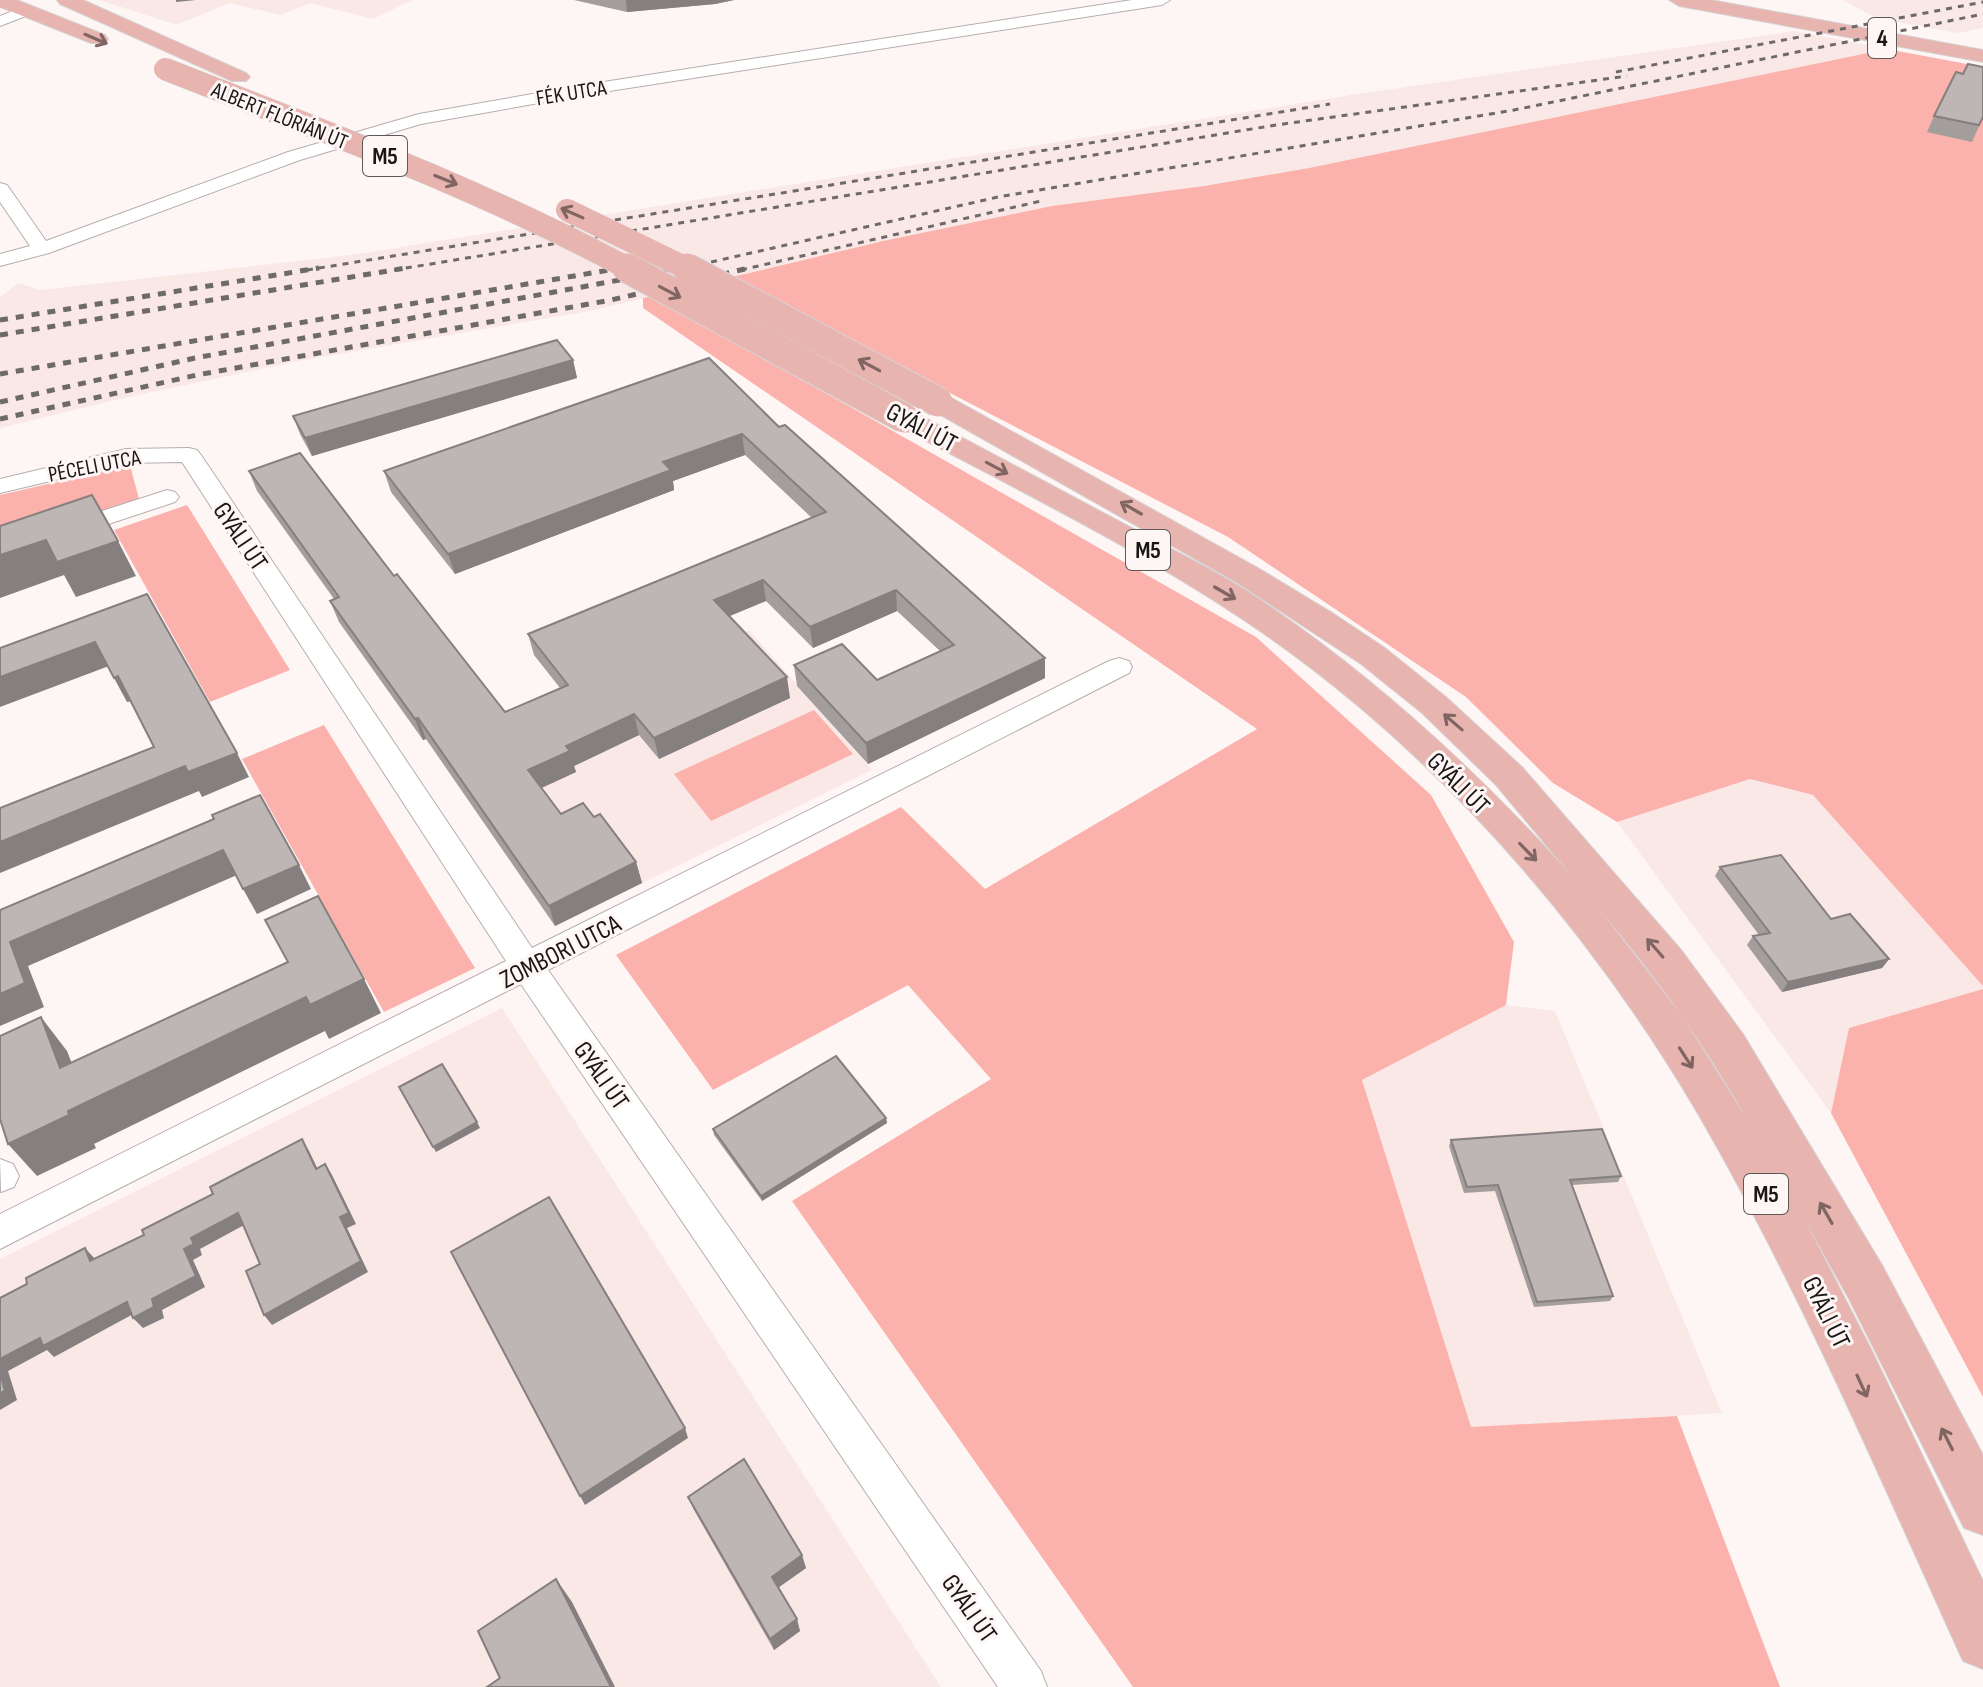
<svg xmlns="http://www.w3.org/2000/svg" width="1983" height="1687" font-family="'Sofia Sans Condensed',sans-serif">
<style>
.built{fill:#f9e8e6}
.green{fill:#fbb2ac}
.lines{fill:none;stroke-linecap:round;stroke-linejoin:round}
.minor-casing{stroke:#b6aead;stroke-width:2}
.major-casing{stroke:#d6d5d5;stroke-width:2}
.minor{fill:#fff;fill-rule:evenodd}
.major{fill:#e7b4b0;fill-rule:evenodd}
.rail-far1{stroke:#6e6a69;stroke-width:3;stroke-dasharray:6 6;stroke-linecap:butt}
.rail{stroke:#6e6a69;stroke-width:5;stroke-dasharray:8 8;stroke-linecap:butt}
.major-bridge-far1-casing{stroke:#d6d5d5;stroke-width:23;stroke-linecap:butt}
.major-bridge-casing{stroke:#d6d5d5;stroke-width:31;stroke-linecap:butt}
.major-bridge-far1{stroke:#e7b4b0;stroke-width:22}
.major-bridge{stroke:#e7b4b0;stroke-width:29}
.wall{fill:#a39d9c}
.shaded-wall{fill:#857f7f}
.building{fill:#beb6b5;stroke:#857f7f;stroke-width:2}
.oneway{stroke:#806563}
.labels{text-anchor:middle;stroke-width:6;stroke-linejoin:round;paint-order:stroke}
.far-street-label{font-size:22px;fill:#191616;stroke:#fef6f5}
.shield{fill:#fef6f5;stroke:#5e5959;stroke-width:2}
.shield-label{font-size:24px;font-weight:bold;fill:#191616}
.street-label{font-size:26px;fill:#191616;stroke:#fef6f5}
</style>
<rect width="100%" height="100%" fill="#fef6f5"/>
<g class="built">
<polygon points="99,0 412,0 373,19 310,3 281,15 229,3 177,25"/>
<polygon points="1843,0 1983,0 1983,28 1958,33 1876,18"/>
<polygon points="1795,31 1887,49 1309,168 1204,186 1052,206 883,241 590,311 298,361 115,400 0,428 0,297 18,283 41,290 351,255 1351,95"/>
<polygon points="749,630 872,770 555,926 443,763"/>
<polygon points="1750,779 1813,795 1983,986 1983,989 1849,1028 1831,1113 1617,822"/>
<polygon points="1506,1005 1555,1011 1722,1413 1471,1428 1362,1080"/>
<polygon points="502,1008 941,1687 0,1687 0,1259"/>
</g>
<g class="green">
<polygon points="1887,49 1983,67 1983,986 1813,795 1750,779 1617,822 1553,783 1466,697 1228,537 728,278 883,241 1052,206 1204,186 1309,168"/>
<polygon points="655,296 1256,637 1431,795 1514,942 1506,1005 1362,1080 1471,1427 1677,1416 1780,1687 1133,1687 792,1201 991,1079 908,985 713,1090 616,955 901,807 985,889 1257,729 643,308 643,298"/>
<polygon points="130,465 139,499 0,545 0,495"/>
<polygon points="187,505 290,670 210,702 114,530"/>
<polygon points="814,710 853,754 711,821 674,774"/>
<polygon points="324,725 475,968 384,1012 242,759"/>
<polygon points="1983,989 1983,1397 1831,1113 1849,1028"/>
</g>
<g class="lines">
<defs>
<g id="minor">
<polygon points="1132,0 1170,0 1162,5 584,95 421,124 300,160 49,253 0,266 0,254 30,246 0,202 0,183 7,185 46,241 288,152 419,114 584,85"/>
<polygon points="26,6 31,8 31,14 0,26 0,16"/>
<polygon points="189,448 197,450 201,455 532,948 1109,661 1119,658 1129,661 1132,667 1129,673 548,970 1041,1671 1047,1687 998,1687 521,984 0,1249 0,1214 506,961 182,462 126,463 0,493 0,479 126,449"/>
<polygon points="167,490 175,492 179,497 175,502 0,560 0,544"/>
<polygon points="0,1159 13,1164 19,1176 14,1187 1,1192"/>
</g>
<g id="major">
<polygon points="0,0 17,0 105,35 108,39 105,43 91,43 0,7"/>
<polygon points="57,0 83,0 246,73 250,77 246,81 232,81 60,4"/>
<polygon points="1669,0 1711,0 1983,50 1983,62 1679,6"/>
<path d="M 938,394 L 948,396 L 1258,568 L 1334,614 L 1385,648 L 1446,697 L 1522,767 L 1682,951 L 1743,1034 L 1882,1265 L 1983,1455 L 1983,1535 L 1964,1528 L 1848,1297 L 1802,1215 L 1871,1349 L 1983,1581 L 1983,1669 L 1963,1661 C 1879,1476 1799,1288 1697,1112 C 1597,942 1461,781 1303,662 C 1180,569 1031,497 894,424 L 890,418 L 894,412 L 904,409 L 914,412 C 986,450 1056,488 1128,526 C 1174,551 1222,573 1265,603 C 1380,681 1479,773 1572,876 L 1496,785 L 1422,713 L 1361,664 L 1236,582 L 928,408 L 924,402 L 928,396 ZM 1599,909 C 1656,976 1705,1044 1748,1121 L 1682,1016 Z"/>
</g>
</defs>
<use href="#minor" class="minor-casing"/>
<use href="#major" class="major-casing"/>
<use href="#minor" class="minor"/>
<use href="#major" class="major"/>
<g class="rail-far1">
<polyline points="1616,72 1983,2"/>
<polyline points="307,270 1330,104"/>
<polyline points="394,270 1276,125 1627,76"/>
<polyline points="610,270 681,258"/>
<polyline points="676,270 998,197 1514,110 1983,14"/>
<polyline points="741,270 1041,201"/>
</g>
<g class="rail">
<polyline points="0,320 319,268"/>
<polyline points="0,335 406,268"/>
<polyline points="0,374 621,268"/>
<polyline points="0,402 195,358 685,268"/>
<polyline points="0,419 197,375 611,300 749,268"/>
</g>
<defs>
<g id="major-bridge-far1">
<path d="M 165,69 C 323,131 481,189 631,270"/>
<polyline points="567,210 690,270"/>
</g>
<g id="major-bridge">
<polyline points="627,268 904,418"/>
<polyline points="687,268 938,402"/>
</g>
</defs>
<use href="#major-bridge-far1" class="major-bridge-far1-casing"/>
<use href="#major-bridge" class="major-bridge-casing"/>
<use href="#major-bridge-far1" class="major-bridge-far1"/>
<use href="#major-bridge" class="major-bridge"/>
</g>
<g class="wall">
<polygon points="574,0 734,0 715,4 627,12"/>
<polygon points="1934,116 1983,117 1972,142 1927,132"/>
<polygon points="573,360 577,378 312,456 300,434 293,416"/>
<polygon points="779,427 1045,658 1045,678 868,764 797,686 794,665 877,680 940,651 897,611 813,648 766,601 729,616 790,698 659,759 639,735 574,766 576,772 541,788 561,814 594,817 636,862 642,883 555,926 426,739 423,740 339,622 330,601 334,599 257,491 249,471 394,576 505,712 560,688 534,655 528,634 812,518 745,455 673,481 674,490 455,574 391,492 384,471"/>
<polygon points="1720,867 1831,919 1889,959 1882,968 1782,992 1747,945 1753,936 1759,935 1715,876"/>
<polygon points="886,1118 887,1123 762,1201 714,1135 713,1129"/>
<polygon points="1451,1140 1621,1176 1618,1182 1572,1185 1613,1296 1610,1301 1534,1307 1495,1191 1464,1193 1449,1146"/>
<polygon points="688,1497 806,1568 778,1588 800,1631 774,1650 694,1510"/>
</g>
<g class="shaded-wall">
<polygon points="176,0 196,0 176,2"/>
<polygon points="626,0 734,0 715,4 627,12"/>
<polygon points="573,360 577,378 312,456 305,438"/>
<polygon points="742,434 745,455 673,481 674,490 455,574 448,554 663,462"/>
<polygon points="46,540 118,541 136,576 76,597 64,575 0,598 0,555"/>
<polygon points="763,580 766,601 718,621 714,600"/>
<polygon points="896,590 897,611 813,648 810,627"/>
<polygon points="95,642 109,666 0,707 0,677"/>
<polygon points="1045,658 1045,678 868,764 866,743"/>
<polygon points="118,676 132,701 127,702 114,678"/>
<polygon points="787,677 790,698 659,759 654,738"/>
<polygon points="634,714 639,735 574,766 576,772 535,791 528,770 566,746"/>
<polygon points="418,718 426,739 423,740 415,719"/>
<polygon points="237,753 249,777 202,797 199,791 0,873 0,842 185,766"/>
<polygon points="223,850 237,875 28,966 44,1007 0,1026 0,994 10,942"/>
<polygon points="636,862 642,883 555,926 549,906"/>
<polygon points="299,865 311,889 257,914 243,889"/>
<polygon points="1889,959 1882,968 1782,992 1788,982"/>
<polygon points="364,979 381,1013 329,1039 325,1031 94,1144 96,1148 37,1176 8,1144 68,1111 306,997"/>
<polygon points="41,1017 67,1051 87,1101 60,1068"/>
<polygon points="886,1118 887,1123 762,1201 761,1196"/>
<polygon points="477,1122 480,1128 436,1152 433,1147"/>
<polygon points="302,1139 309,1151 323,1180 316,1169"/>
<polygon points="325,1164 332,1175 356,1224 347,1228 368,1272 272,1325 264,1315 340,1217"/>
<polygon points="238,1213 246,1224 200,1249 202,1255 193,1260 205,1287 162,1310 164,1318 143,1328 133,1318 152,1299 191,1238"/>
<polygon points="85,1248 95,1259 90,1261"/>
<polygon points="127,1302 137,1312 54,1357 47,1350 8,1371 17,1400 0,1410 0,1359 40,1338"/>
<polygon points="685,1428 688,1438 585,1505 580,1496"/>
<polygon points="802,1555 806,1568 776,1589 772,1577"/>
<polygon points="556,1579 572,1602 615,1687 611,1687"/>
<polygon points="797,1619 800,1631 774,1650 770,1639"/>
</g>
<g class="building">
<polygon points="1968,64 1983,67 1983,117 1979,125 1934,116 1956,72 1963,74"/>
<polygon points="557,340 573,360 305,438 293,416"/>
<polygon points="709,358 779,427 785,425 1045,658 866,743 794,665 842,644 877,680 954,645 896,590 810,627 763,580 714,600 787,677 654,738 634,714 566,746 570,751 528,770 561,814 583,803 594,817 600,814 636,862 549,906 418,718 415,719 330,601 339,597 249,471 300,453 394,576 397,574 505,712 568,685 528,634 826,512 742,434 663,462 671,470 448,554 384,471"/>
<polygon points="92,495 118,541 57,562 46,540 0,555 0,526"/>
<polygon points="147,594 237,753 188,772 185,766 0,842 0,808 154,747 118,676 114,678 95,642 0,677 0,648"/>
<polygon points="260,795 299,865 243,889 223,850 10,942 25,983 0,994 0,910 214,819 212,815"/>
<polygon points="1781,855 1831,919 1850,914 1889,959 1788,982 1753,936 1770,933 1720,867"/>
<polygon points="318,896 364,979 310,1005 306,997 68,1111 69,1115 8,1144 0,1119 0,1036 41,1017 60,1068 288,962 265,920"/>
<polygon points="836,1056 886,1118 761,1196 713,1129"/>
<polygon points="442,1064 477,1122 433,1147 399,1087"/>
<polygon points="1602,1129 1621,1176 1570,1180 1613,1296 1537,1302 1498,1185 1467,1187 1451,1140"/>
<polygon points="302,1139 316,1169 325,1164 349,1213 340,1217 361,1261 264,1315 246,1271 260,1264 238,1213 191,1238 194,1244 184,1249 196,1276 152,1299 154,1307 133,1318 127,1302 43,1346 40,1338 0,1359 0,1298 27,1284 26,1278 85,1248 90,1261 144,1235 142,1230 213,1194 210,1187"/>
<polygon points="549,1197 685,1428 580,1496 451,1252"/>
<polygon points="0,1373 5,1391 0,1393"/>
<polygon points="744,1459 802,1555 772,1577 797,1619 770,1639 688,1497"/>
<polygon points="556,1579 611,1687 487,1687 500,1678 478,1631"/>
</g>
<defs><path id="oneway-shaft" d="M-6 0H5M1.5-3L5.5 0L1.5 3" fill="none" stroke-width="1.6" stroke-linecap="round" stroke-linejoin="round" transform="scale(2)"/></defs>
<g class="oneway">
<use href="#oneway-shaft" transform="translate(96 39) rotate(23)"/>
<use href="#oneway-shaft" transform="translate(446 180) rotate(22)"/>
<use href="#oneway-shaft" transform="translate(572 213) rotate(-156)"/>
<use href="#oneway-shaft" transform="translate(670 292) rotate(28)"/>
<use href="#oneway-shaft" transform="translate(869 365) rotate(-152)"/>
<use href="#oneway-shaft" transform="translate(997 468) rotate(28)"/>
<use href="#oneway-shaft" transform="translate(1131 508) rotate(-150)"/>
<use href="#oneway-shaft" transform="translate(1225 593) rotate(30)"/>
<use href="#oneway-shaft" transform="translate(1453 722) rotate(-139)"/>
<use href="#oneway-shaft" transform="translate(1528 852) rotate(46)"/>
<use href="#oneway-shaft" transform="translate(1655 948) rotate(-131)"/>
<use href="#oneway-shaft" transform="translate(1686 1058) rotate(57)"/>
<use href="#oneway-shaft" transform="translate(1826 1213) rotate(-120)"/>
<use href="#oneway-shaft" transform="translate(1862 1386) rotate(65)"/>
<use href="#oneway-shaft" transform="translate(1947 1439) rotate(-117)"/>
</g>
<g class="labels">
<g class="far-street-label">
<text transform="translate(571 92) rotate(-9)" y="8">FÉK UTCA</text>
<text transform="translate(280 115) rotate(22)" y="8">ALBERT FLÓRIÁN ÚT</text>
<text transform="translate(94 465) rotate(-11)" y="8">PÉCELI UTCA</text>
</g>
<g class="shield">
<rect x="1868" y="18" width="28" height="40" rx="6"/>
<rect x="363" y="136" width="44" height="40" rx="6"/>
<rect x="1126" y="530" width="44" height="40" rx="6"/>
<rect x="1744" y="1174" width="44" height="40" rx="6"/>
</g>
<g class="shield-label">
<text x="1882" y="46">4</text>
<text x="385" y="164">M5</text>
<text x="1148" y="558">M5</text>
<text x="1766" y="1202">M5</text>
</g>
<g class="street-label">
<text transform="translate(922 427) rotate(28)" y="9">GYÁLI ÚT</text>
<text transform="translate(241 536) rotate(56)" y="9">GYÁLI ÚT</text>
<text transform="translate(1459 783) rotate(45)" y="9">GYÁLI ÚT</text>
<text transform="translate(560 951) rotate(-27)" y="9">ZOMBORI UTCA</text>
<text transform="translate(602 1075) rotate(55)" y="9">GYÁLI ÚT</text>
<text transform="translate(1827 1312) rotate(64)" y="9">GYÁLI ÚT</text>
<text transform="translate(970 1608) rotate(55)" y="9">GYÁLI ÚT</text>
</g>
</g>
</svg>
